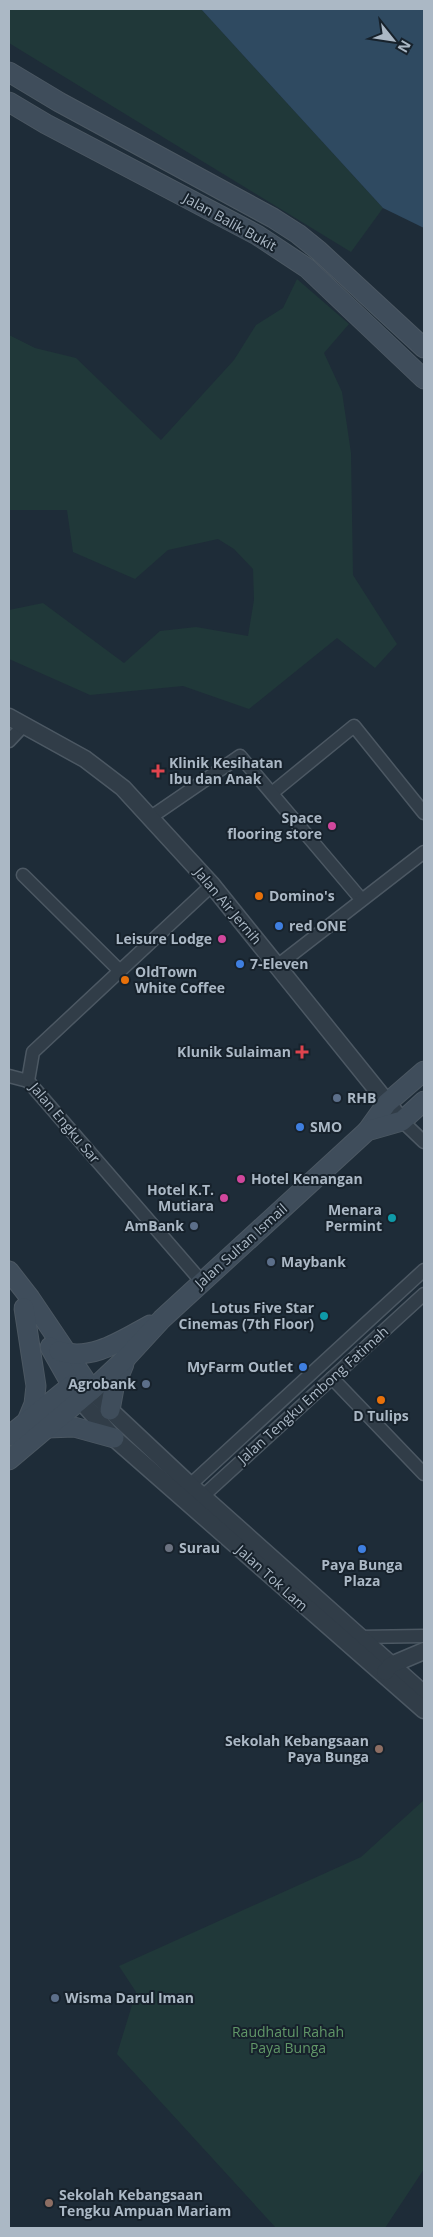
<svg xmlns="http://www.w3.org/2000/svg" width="433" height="2237" font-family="'Open Sans',sans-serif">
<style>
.green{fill:#203839}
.water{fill:#2f4a61}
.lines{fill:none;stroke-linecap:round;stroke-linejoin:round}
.minor-casing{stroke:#4c5863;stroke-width:15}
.tertiary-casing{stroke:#4c5863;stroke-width:19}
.secondary-casing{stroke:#4c5863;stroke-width:21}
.minor{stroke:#313d48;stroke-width:12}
.tertiary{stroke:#313d48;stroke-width:16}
.secondary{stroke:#3f4d5b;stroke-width:19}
.health-dot{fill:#e0444e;stroke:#17222c;stroke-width:2}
.hotel-dot{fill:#d1479c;stroke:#17222c;stroke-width:2}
.food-dot{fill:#e8710a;stroke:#17222c;stroke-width:2}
.shop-dot{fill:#3f7fe0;stroke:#17222c;stroke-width:2}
.service-dot{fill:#5c6f8a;stroke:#17222c;stroke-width:2}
.culture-dot{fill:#0f9aa8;stroke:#17222c;stroke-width:2}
.worship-dot{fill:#6b7280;stroke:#17222c;stroke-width:2}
.education-dot{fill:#8d6e63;stroke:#17222c;stroke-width:2}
.labels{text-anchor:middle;stroke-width:4;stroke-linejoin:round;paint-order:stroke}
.street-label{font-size:14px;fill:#abb8c5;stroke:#17222c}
.poi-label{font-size:14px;font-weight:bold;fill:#abb8c5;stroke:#17222c;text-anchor:start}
.park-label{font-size:14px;fill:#619768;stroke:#17222c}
</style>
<rect width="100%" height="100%" fill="#1e2c38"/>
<g class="green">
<polygon points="9,9 201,9 383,208 351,252 9,43"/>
<polygon points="297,279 349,324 324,353 342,392 351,453 353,575 397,644 375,668 337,638 249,709 183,686 90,695 9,659 9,610 43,603 124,663 160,631 196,627 248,636 254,600 253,569 234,549 218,539 168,550 135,579 73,552 67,510 9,510 9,335 35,348 76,358 161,440 234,360 256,325 283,308"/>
<polygon points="424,1800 424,2169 385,2228 276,2228 117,2054 136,1992 119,1966 361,1857"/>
</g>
<polygon class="water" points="201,9 424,9 424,228 383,208"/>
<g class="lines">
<defs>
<g id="minor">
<polyline points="9,741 24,725"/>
<polyline points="272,793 354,726 424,813"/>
<polyline points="151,817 240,756 361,899"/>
<polyline points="23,875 119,970"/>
<polyline points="277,966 424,852"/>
<polyline points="9,1076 28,1081"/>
<polyline points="402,1121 424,1142"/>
<polyline points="202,1282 28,1081 33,1052 212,885"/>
<polyline points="332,1378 424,1474"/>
<polyline points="190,1485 424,1270"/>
<polyline points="203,1496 424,1294"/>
<polyline points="360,1637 424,1636"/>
</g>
<g id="tertiary">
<polyline points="9,717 85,759 123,788 212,885 402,1121"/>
<polyline points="92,1390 110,1410 190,1485 424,1694"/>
<polyline points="80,1400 114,1438 424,1710"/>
<polyline points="385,1672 391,1665 424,1651"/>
</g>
<g id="secondary">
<polyline points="9,72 59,102 273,218 298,234 319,251 424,348"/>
<polyline points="9,102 46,124 257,235 307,268 424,379"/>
<polyline points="367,1131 387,1103 424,1071"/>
<polyline points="9,1271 30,1298 92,1390"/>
<polyline points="24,1308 36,1386 34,1404 27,1421"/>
<polyline points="50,1347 80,1400"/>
<path d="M 59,1351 C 91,1362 122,1340 150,1325"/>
<polyline points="110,1410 114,1388 124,1364"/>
<polyline points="47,1428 74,1427 114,1438"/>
<polyline points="9,1436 72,1385 84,1386"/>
<polyline points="9,1460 92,1390 128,1356 162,1319 367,1131 402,1121 424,1101"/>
</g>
</defs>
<use href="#minor" class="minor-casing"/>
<use href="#tertiary" class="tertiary-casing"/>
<use href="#secondary" class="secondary-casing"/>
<use href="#minor" class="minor"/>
<use href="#tertiary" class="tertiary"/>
<use href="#secondary" class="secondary"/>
</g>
<g class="health-dot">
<path d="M155.5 763.5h5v5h5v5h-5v5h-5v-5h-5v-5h5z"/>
<path d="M299.5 1044.5h5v5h5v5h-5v5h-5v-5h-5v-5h5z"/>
</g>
<g class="hotel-dot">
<circle cx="332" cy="826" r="5"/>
<circle cx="222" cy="939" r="5"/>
<circle cx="241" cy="1179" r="5"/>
<circle cx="224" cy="1198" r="5"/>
</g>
<g class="food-dot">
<circle cx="259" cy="896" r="5"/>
<circle cx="125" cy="980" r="5"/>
<circle cx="381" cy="1400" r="5"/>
</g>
<g class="shop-dot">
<circle cx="279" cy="926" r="5"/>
<circle cx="240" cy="964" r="5"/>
<circle cx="300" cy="1127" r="5"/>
<circle cx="303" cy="1367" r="5"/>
<circle cx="362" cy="1549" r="5"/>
</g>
<g class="service-dot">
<circle cx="337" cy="1098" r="5"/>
<circle cx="194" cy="1226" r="5"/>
<circle cx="271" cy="1262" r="5"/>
<circle cx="146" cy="1384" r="5"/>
<circle cx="55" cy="1998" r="5"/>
</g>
<g class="culture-dot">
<circle cx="392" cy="1218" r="5"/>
<circle cx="324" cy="1316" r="5"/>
</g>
<circle class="worship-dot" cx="169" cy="1548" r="5"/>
<g class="education-dot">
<circle cx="379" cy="1749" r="5"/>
<circle cx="49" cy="2203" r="5"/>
</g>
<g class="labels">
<g class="street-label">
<text transform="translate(230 222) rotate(29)" y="5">Jalan Balik Bukit</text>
<text transform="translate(228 906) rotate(50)" y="5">Jalan Air Jernih</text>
<text transform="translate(65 1123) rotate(50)" y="5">Jalan Engku Sar</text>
<text transform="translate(241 1246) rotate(-42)" y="5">Jalan Sultan Ismail</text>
<text transform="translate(313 1395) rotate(-42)" y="5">Jalan Tengku Embong Fatimah</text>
<text transform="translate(272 1578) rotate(42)" y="5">Jalan Tok Lam</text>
</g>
<g class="poi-label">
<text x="169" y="768">Klinik Kesihatan<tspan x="169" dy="16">Ibu dan Anak</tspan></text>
<text x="322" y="823" text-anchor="end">Space<tspan x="322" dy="16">flooring store</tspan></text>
<text x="269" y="901">Domino's</text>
<text x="289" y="931">red ONE</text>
<text x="212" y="944" text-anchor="end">Leisure Lodge</text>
<text x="250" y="969">7-Eleven</text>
<text x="135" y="977">OldTown<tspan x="135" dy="16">White Coffee</tspan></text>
<text x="291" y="1057" text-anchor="end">Klunik Sulaiman</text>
<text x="347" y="1103">RHB</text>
<text x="310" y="1132">SMO</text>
<text x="251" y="1184">Hotel Kenangan</text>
<text x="214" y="1195" text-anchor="end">Hotel K.T.<tspan x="214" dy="16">Mutiara</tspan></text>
<text x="382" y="1215" text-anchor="end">Menara<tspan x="382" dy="16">Permint</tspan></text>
<text x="184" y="1231" text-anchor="end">AmBank</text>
<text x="281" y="1267">Maybank</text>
<text x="314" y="1313" text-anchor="end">Lotus Five Star<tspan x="314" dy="16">Cinemas (7th Floor)</tspan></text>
<text x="293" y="1372" text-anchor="end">MyFarm Outlet</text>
<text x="136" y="1389" text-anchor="end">Agrobank</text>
<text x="381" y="1421" text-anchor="middle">D Tulips</text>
<text x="179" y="1553">Surau</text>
<text x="362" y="1570" text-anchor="middle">Paya Bunga<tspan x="362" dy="16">Plaza</tspan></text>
<text x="369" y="1746" text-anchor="end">Sekolah Kebangsaan<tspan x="369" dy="16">Paya Bunga</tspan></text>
<text x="65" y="2003">Wisma Darul Iman</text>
<text x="59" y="2200">Sekolah Kebangsaan<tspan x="59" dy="16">Tengku Ampuan Mariam</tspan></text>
</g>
<g class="park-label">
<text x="288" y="2037">Raudhatul Rahah<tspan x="288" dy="16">Paya Bunga</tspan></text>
</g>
</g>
<rect width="433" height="2237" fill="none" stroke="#abb8c5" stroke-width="20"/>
<g transform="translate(393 40) rotate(120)" stroke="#17222c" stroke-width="4" paint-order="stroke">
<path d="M0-4L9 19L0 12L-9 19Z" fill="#abb8c5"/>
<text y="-8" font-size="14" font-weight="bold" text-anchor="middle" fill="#abb8c5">N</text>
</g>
</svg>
